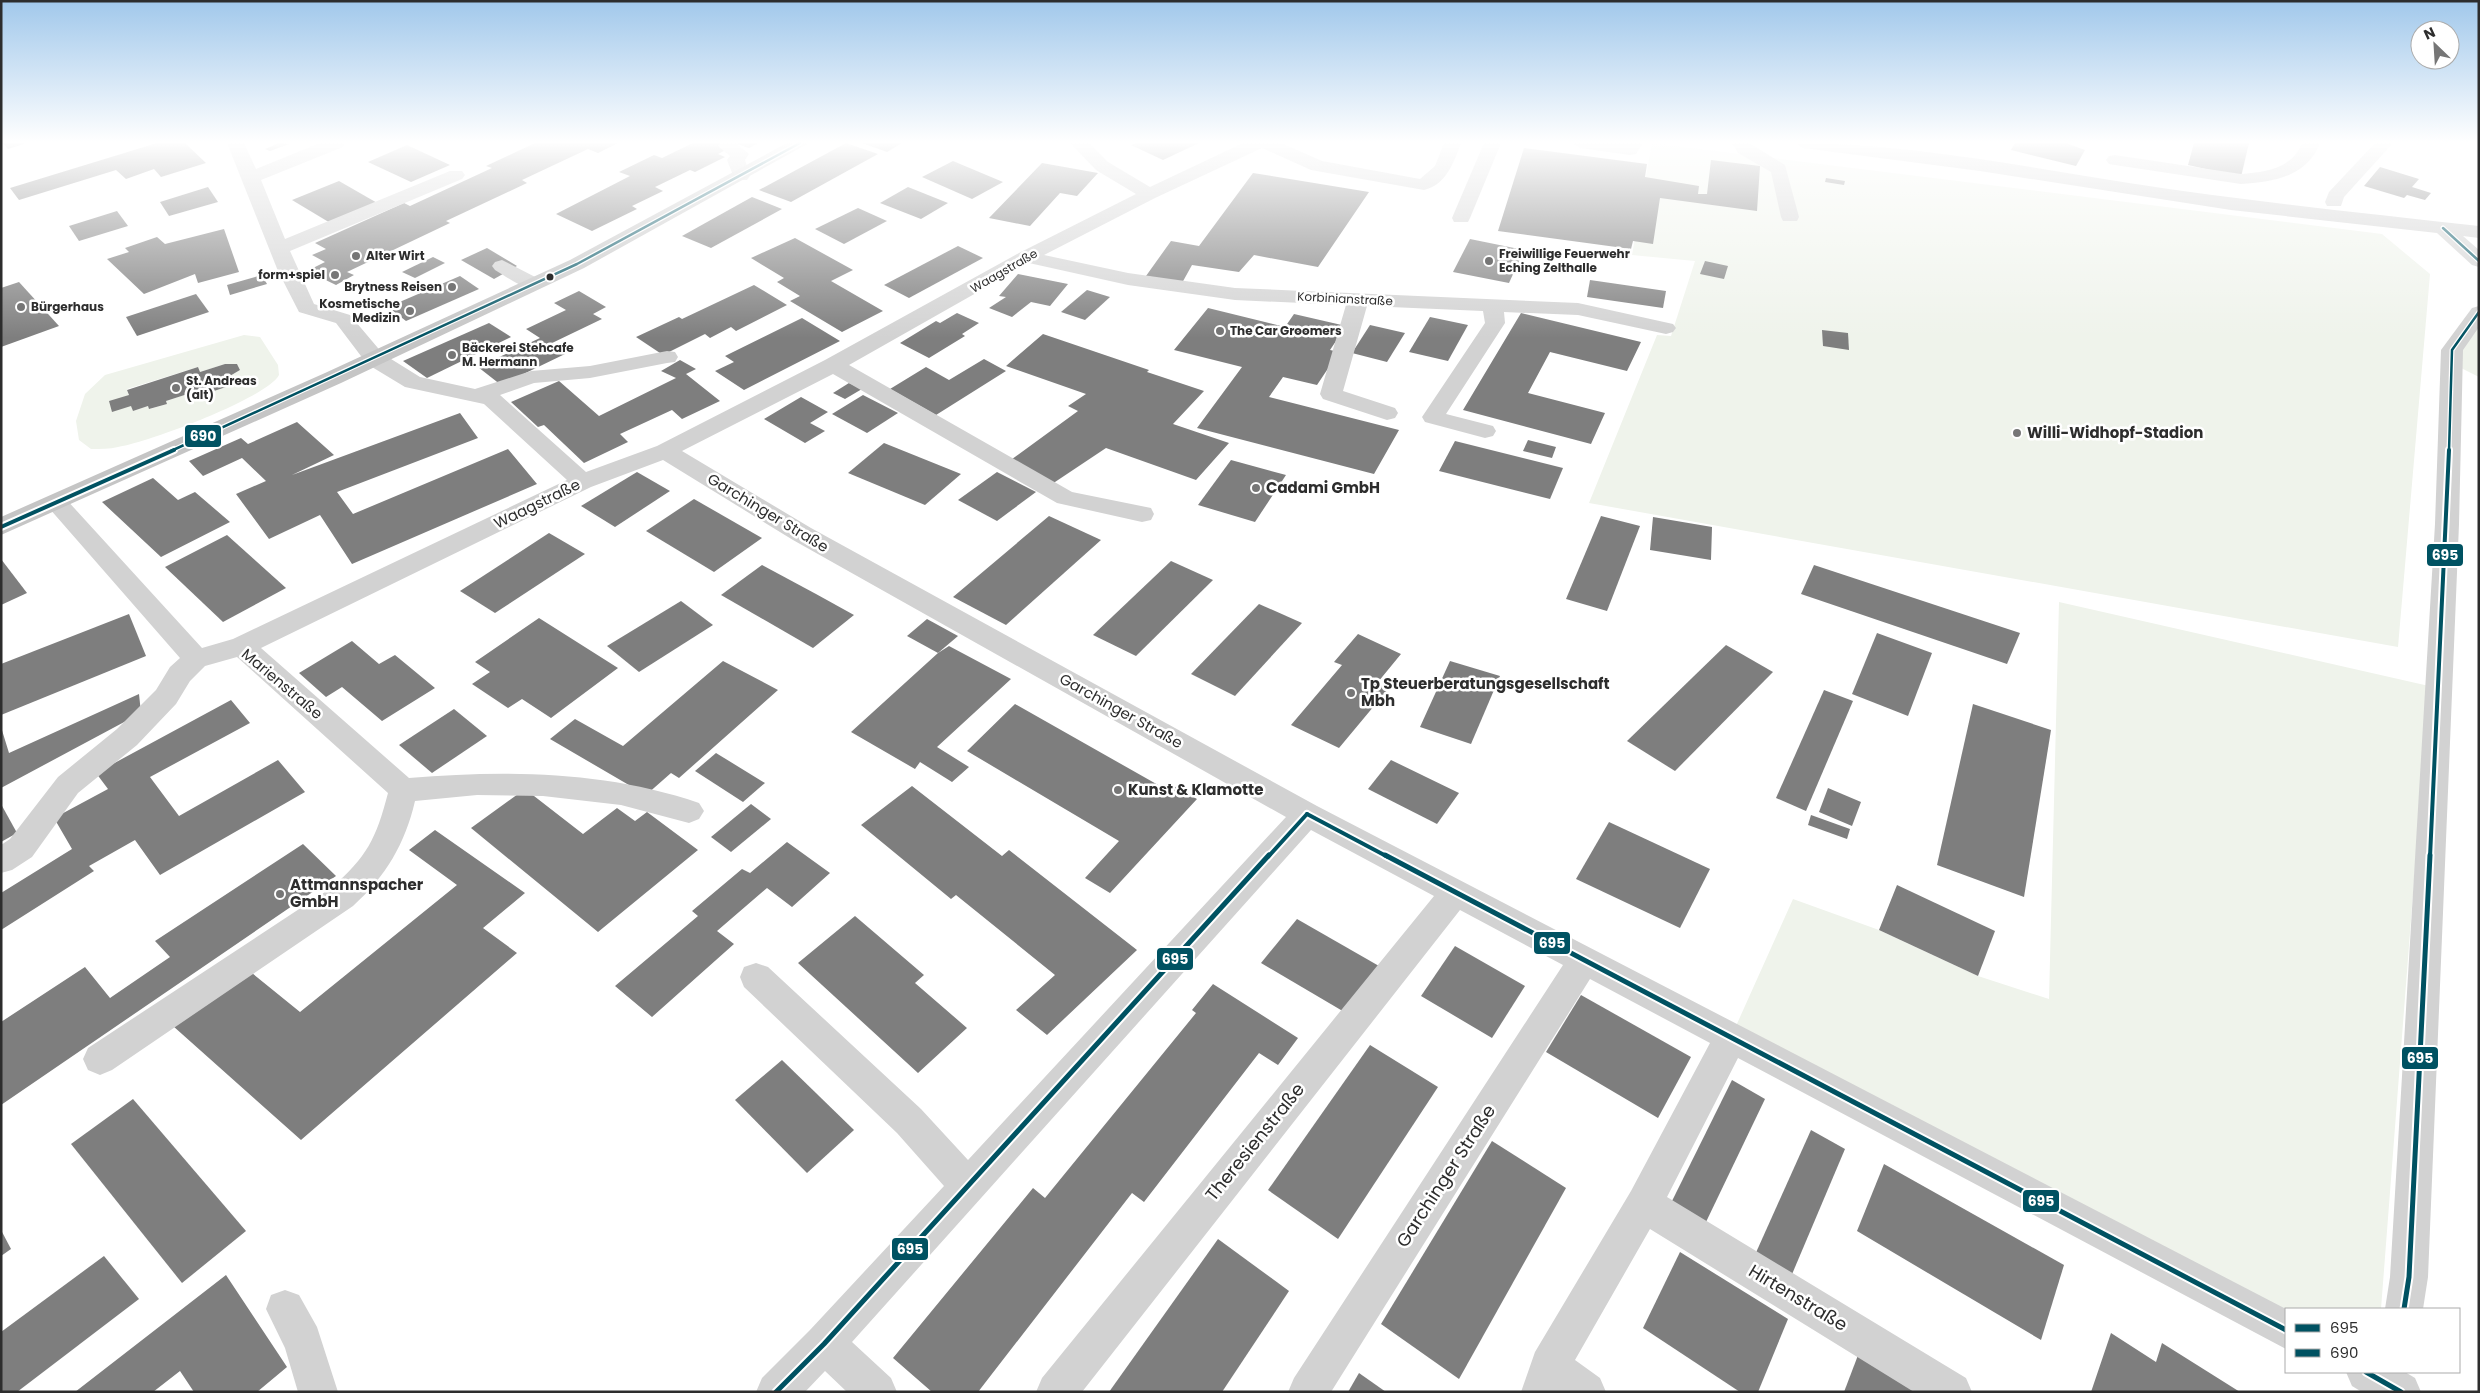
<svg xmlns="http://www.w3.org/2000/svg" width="2480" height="1393" font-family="Poppins,sans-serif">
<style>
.green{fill:#eff3eb;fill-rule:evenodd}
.building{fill:#7e7e7e}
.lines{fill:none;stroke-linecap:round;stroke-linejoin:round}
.minor{fill:#d2d2d2;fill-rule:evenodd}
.major{fill:#c5c5c5;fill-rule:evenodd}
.bus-1-far2-casing{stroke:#fff;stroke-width:5}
.bus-1-far1-casing{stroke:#fff;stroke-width:8}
.bus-1-casing{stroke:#fff;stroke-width:9}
.bus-2-far1-casing{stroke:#fff;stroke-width:5}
.bus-2-casing{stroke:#fff;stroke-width:8}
.bus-1-far2{stroke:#005262;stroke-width:2.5}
.bus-1-far1{stroke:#005262;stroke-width:4}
.bus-1{stroke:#005262;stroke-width:5}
.bus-2-far1{stroke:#005262;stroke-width:2.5}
.bus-2{stroke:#005262;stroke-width:4}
.poi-dot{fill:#767676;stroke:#fff;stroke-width:2}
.bus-dot{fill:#2d2d2d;stroke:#fff;stroke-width:2}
.labels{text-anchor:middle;stroke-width:5;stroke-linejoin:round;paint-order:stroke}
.far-poi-label{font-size:12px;font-weight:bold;fill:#2d2d2d;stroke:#fff;text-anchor:start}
.far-street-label{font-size:12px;fill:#2d2d2d;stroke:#fff}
.poi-label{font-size:15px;font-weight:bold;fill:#2d2d2d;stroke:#fff;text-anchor:start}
.street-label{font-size:15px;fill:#2d2d2d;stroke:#fff}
.near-street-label{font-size:18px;fill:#2d2d2d;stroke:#fff}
.line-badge{stroke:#fff;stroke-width:2}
.badge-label{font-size:14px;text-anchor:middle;font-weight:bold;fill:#fff}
</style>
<rect width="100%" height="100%" fill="#fff"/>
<g class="green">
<polygon points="1652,143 2382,234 2430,274 2398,647 1589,503 1657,335 1671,336 1695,261 1632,255"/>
<polygon points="2479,324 2479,377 2461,368 2460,347"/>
<path d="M 244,335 L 260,337 L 278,365 L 279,375 C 267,398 147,443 118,447 C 110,449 100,449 91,449 L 79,440 L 76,421 L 85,394 L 105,375 ZM 225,364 L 237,364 L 240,370 L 223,380 L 225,387 L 202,395 L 200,390 L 166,401 L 167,404 L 150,409 L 148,406 L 133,411 L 127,389 L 198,367 L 200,372 Z"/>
<polygon points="2059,602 2429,686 2381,1309 2286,1309 2286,1314 1736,1026 1793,899 1879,930 1978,976 2049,999"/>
</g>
<g class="building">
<polygon points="3,143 24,143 24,144 8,149"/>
<polygon points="157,143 185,143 206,163 161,177 154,169 126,179 116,170 19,200 10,188"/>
<polygon points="279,143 289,144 270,151 265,149"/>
<polygon points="535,143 618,143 598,153 588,149 522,180 527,183 446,221 450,223 347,272 354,275 336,285 307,271 325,262 312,255 326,249 315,243 404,203 410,206 492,168 486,166"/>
<polygon points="693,143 758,143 749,148 737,144 718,154 725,157 695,172 690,170 655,187 663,191 632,206 637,209 592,231 556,214 630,176 619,172 654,155 662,158"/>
<polygon points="846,143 878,154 791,202 759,190"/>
<polygon points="862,143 902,143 887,152"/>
<polygon points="1136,143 1199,143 1163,160 1131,145"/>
<polygon points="2015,143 2066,143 2085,150 2076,166 2011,150"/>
<polygon points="2194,143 2249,143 2241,177 2188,165"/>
<polygon points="407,145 450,165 411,182 368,162"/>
<polygon points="1524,148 1647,164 1645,177 1699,186 1698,194 1707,194 1711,160 1760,166 1757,211 1660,198 1653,244 1633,241 1631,249 1498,231"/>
<polygon points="953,161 1003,182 972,199 922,177"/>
<polygon points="1042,163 1098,173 1077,196 1060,193 1030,226 989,218"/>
<polygon points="2380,167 2419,179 2412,187 2431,193 2425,200 2407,195 2404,198 2364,186"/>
<polygon points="1253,173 1369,192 1318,267 1254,255 1239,272 1192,265 1182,283 1146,276 1171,241 1199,246"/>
<polygon points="1826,178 1845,181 1844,185 1825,182"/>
<polygon points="339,181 379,204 332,224 292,200"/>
<polygon points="208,187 218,202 169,216 160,202"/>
<polygon points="908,187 948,203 921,219 880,203"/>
<polygon points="752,197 782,209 711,248 682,236"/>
<polygon points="858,208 887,221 844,244 815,229"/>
<polygon points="117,211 128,226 79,241 69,226"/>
<polygon points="224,229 239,272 198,283 195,274 144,294 107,259 129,252 125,248 157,237 165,244"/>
<polygon points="795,238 853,270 831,281 883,311 842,332 790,301 800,296 777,282 784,278 751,258"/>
<polygon points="1470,239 1524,250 1509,283 1453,272"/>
<polygon points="958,246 983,258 909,298 884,285"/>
<polygon points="487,248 517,266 494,279 461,260"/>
<polygon points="433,257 445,263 415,278 402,272"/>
<polygon points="1705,261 1728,266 1724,279 1700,274"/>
<polygon points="1018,274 1068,284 1050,306 1031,302 1012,317 989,308 1006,297 999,296"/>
<polygon points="262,275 267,284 230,295 227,285"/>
<polygon points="460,276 479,289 406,321 388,307"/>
<polygon points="1590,280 1666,291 1663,308 1587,297"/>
<polygon points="19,282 59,326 1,347 1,288"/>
<polygon points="754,285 787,305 736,331 731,327 710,338 705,334 663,355 636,337 679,317 682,319"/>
<polygon points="1087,290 1110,297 1085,320 1061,312"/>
<polygon points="579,291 606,307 593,314 602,319 550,344 565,354 501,385 478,367 540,338 526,329 566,310 554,303"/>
<polygon points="196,294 209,312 137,336 126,317"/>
<polygon points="1208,308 1285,327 1294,314 1346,326 1330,350 1339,352 1317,385 1283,377 1269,397 1399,430 1374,474 1197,428 1242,367 1174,350"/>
<polygon points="957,313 979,323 962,334 965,336 929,358 900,343 936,321 940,323"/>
<polygon points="1521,313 1641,342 1627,371 1550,352 1528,393 1605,413 1591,444 1463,410"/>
<polygon points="1430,317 1468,325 1448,361 1409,352"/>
<polygon points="802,318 840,341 744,390 715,371 734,362 725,356"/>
<polygon points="489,323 511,337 427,378 403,361"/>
<polygon points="1370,325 1405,333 1387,362 1352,353"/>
<polygon points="1822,330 1848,333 1849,350 1823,346"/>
<polygon points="1043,334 1149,370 1147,372 1204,391 1173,424 1229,443 1196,480 1106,448 1052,484 1008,462 1078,411 1068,406 1086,394 1006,366"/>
<polygon points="984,359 1006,371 936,415 890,389 926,367 949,380"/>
<polygon points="680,360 696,369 686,374 720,401 682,419 672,410 620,434 628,442 584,463 544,425 538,427 511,402 559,381 599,416 676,378 661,371"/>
<polygon points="225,364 237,364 240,370 223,380 226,387 202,395 200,390 166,401 167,404 149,409 148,406 133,411 131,406 112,412 109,401 129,395 127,390 198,367 200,372"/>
<polygon points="849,383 862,389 845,399 833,393"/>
<polygon points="863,395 898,413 867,433 832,414"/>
<polygon points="801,397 828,412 810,423 825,431 805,443 764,419"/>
<polygon points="460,413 478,438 337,492 353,514 508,449 537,484 352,564 320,515 269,539 236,494 266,481 242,458 203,476 189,461 241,438 248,444 297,422 334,455 292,475"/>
<polygon points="1528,440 1556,447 1552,458 1523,451"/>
<polygon points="1455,441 1563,468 1550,499 1439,471"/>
<polygon points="884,443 961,474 925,505 848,473"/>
<polygon points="1231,460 1286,475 1255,522 1198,505"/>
<polygon points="637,472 670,491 615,527 581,506"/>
<polygon points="997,472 1036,492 997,521 958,500"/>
<polygon points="153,478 178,500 195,492 230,522 161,557 102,502"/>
<polygon points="694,499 762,538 714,572 646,531"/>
<polygon points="1049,516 1101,540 1006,625 953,597"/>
<polygon points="1601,516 1640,526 1607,611 1566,599"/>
<polygon points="1653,517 1712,527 1711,560 1650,550"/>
<polygon points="549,533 585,554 495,613 460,591"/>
<polygon points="227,535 286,588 223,622 165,567"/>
<polygon points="1,559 27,593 1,605"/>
<polygon points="1171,561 1213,580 1136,656 1093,635"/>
<polygon points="762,565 816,594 854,615 813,648 721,595"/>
<polygon points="1814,565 2020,633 2007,664 1801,594"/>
<polygon points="681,601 713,625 639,672 607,646"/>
<polygon points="1259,604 1302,623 1235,696 1191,674"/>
<polygon points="129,614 146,656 1,715 1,664"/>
<polygon points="539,618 618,668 551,718 522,699 508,708 472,684 490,672 475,662"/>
<polygon points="927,619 958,636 938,653 907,636"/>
<polygon points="1877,633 1932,653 1908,716 1852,694"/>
<polygon points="1358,634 1401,654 1378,682 1389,688 1339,748 1291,725 1342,665 1334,662"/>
<polygon points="352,641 379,664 395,655 435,688 382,721 342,687 326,697 299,673"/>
<polygon points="1726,645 1773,672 1675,771 1627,741"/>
<polygon points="949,646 1011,679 937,747 969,767 952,782 920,762 915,769 851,732 938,653"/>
<polygon points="723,661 778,690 679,778 671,773 646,795 550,739 575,719 623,746"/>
<polygon points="1450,661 1500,676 1471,744 1420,727"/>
<polygon points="1824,690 1853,701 1806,811 1776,798"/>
<polygon points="139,694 141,713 1,788 1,727 9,753"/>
<polygon points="231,700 250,723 150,777 179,816 278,760 305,792 160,875 135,840 89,866 94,871 1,930 1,893 72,849 54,818 108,789 96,773"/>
<polygon points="1015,704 1167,790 1172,785 1197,799 1110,893 1085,878 1119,841 967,751"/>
<polygon points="1973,704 2051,730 2024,897 1937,865"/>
<polygon points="454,709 487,736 432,773 399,745"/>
<polygon points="716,753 765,783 743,802 695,771"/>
<polygon points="1391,760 1459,793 1437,824 1368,789"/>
<polygon points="912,786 1002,856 1009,850 1137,950 1047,1035 1016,1010 1055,975 956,895 951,899 861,825"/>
<polygon points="1828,788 1861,802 1852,826 1819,812"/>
<polygon points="525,789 583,834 617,808 635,821 647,812 698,850 598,932 471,828"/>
<polygon points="1,804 17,833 1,842"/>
<polygon points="751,804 771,819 731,852 711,837"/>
<polygon points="1811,815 1850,829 1847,839 1808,825"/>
<polygon points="1609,822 1710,869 1680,928 1576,879"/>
<polygon points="435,830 525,893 483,928 517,953 301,1140 173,1026 247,969 300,1012 457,885 409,850"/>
<polygon points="787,842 830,873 792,907 767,888 717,931 734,944 652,1017 615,986 698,916 692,911 742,869 750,873"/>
<polygon points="303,844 336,876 1,1105 1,1022 85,967 110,998 170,957 155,941"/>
<polygon points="1897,885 1995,931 1978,976 1879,930"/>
<polygon points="855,916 924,975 915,983 967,1028 918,1073 798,963"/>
<polygon points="1297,919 1379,966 1346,1013 1261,963"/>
<polygon points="1455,946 1525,986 1492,1038 1421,996"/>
<polygon points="1213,984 1298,1038 1278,1065 1259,1053 1144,1202 1132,1193 978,1392 932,1392 893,1358 1033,1188 1045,1198 1196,1013 1192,1010"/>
<polygon points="1581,995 1691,1057 1658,1118 1546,1052"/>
<polygon points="1370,1045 1438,1087 1338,1239 1268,1190"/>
<polygon points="782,1060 854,1130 807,1173 735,1100"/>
<polygon points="1732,1080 1765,1099 1706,1222 1672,1201"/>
<polygon points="133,1099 246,1231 182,1283 71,1144"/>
<polygon points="1811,1130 1845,1149 1790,1279 1754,1257"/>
<polygon points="1492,1141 1566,1188 1459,1379 1381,1324"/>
<polygon points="1884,1164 2064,1265 2041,1340 1857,1231"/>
<polygon points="1,1230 11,1249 1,1256"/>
<polygon points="1218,1239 1289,1291 1222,1392 1109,1392"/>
<polygon points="1680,1252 1788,1319 1758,1392 1740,1392 1643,1328"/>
<polygon points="104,1256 139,1299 17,1392 1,1392 1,1332"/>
<polygon points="226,1275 287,1367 257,1392 194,1392 180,1371 153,1392 75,1392"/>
<polygon points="2111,1333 2156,1362 2162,1343 2240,1392 2091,1392"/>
<polygon points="1860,1350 1927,1392 1844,1392"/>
<polygon points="1359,1373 1386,1392 1348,1392"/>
</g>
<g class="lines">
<g class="minor">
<path d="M 227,143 L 244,143 L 256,169 L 320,143 L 345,143 L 343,147 L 261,180 L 285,239 L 450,171 L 462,171 L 465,175 L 462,179 L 290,251 L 314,304 L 350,315 L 383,354 L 420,377 L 475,389 L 531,371 L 590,366 L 667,351 L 675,352 L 678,357 L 675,362 L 667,363 L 590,378 L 534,383 L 500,395 L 586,472 L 657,446 L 825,360 L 1019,253 L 1136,194 L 1096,170 L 1070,143 L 1089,143 L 1108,162 L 1150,187 L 1243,143 L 1281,143 L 1322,161 L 1420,179 L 1435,166 L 1444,143 L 1461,143 C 1454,162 1446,185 1424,190 L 1311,170 L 1262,148 L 1155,198 L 1044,255 L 1128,273 L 1235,288 L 1578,303 L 1673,324 L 1676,328 L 1673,332 L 1666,334 L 1578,315 L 1504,312 L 1505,323 L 1446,414 L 1493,426 L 1496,431 L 1493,436 L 1485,438 L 1425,422 L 1422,417 L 1485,323 L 1483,311 L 1367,306 L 1343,391 L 1395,408 L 1398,413 L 1395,418 L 1387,420 L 1323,399 L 1320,394 L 1346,305 L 1235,300 L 1128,285 L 1029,263 L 849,365 L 1072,492 L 1151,508 L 1154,514 L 1151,520 L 1142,522 L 1057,503 L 833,374 L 682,451 L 811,528 L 1317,806 L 2286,1309 L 2286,1349 L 1738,1058 L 1667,1197 L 1966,1378 L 1972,1392 L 1914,1392 L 1650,1229 L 1575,1360 L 1600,1378 L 1606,1392 L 1521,1392 L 1535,1352 L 1631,1191 L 1710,1043 L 1590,979 L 1331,1392 L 1288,1392 L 1294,1378 L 1563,965 L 1460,910 L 1082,1392 L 1036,1392 L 1042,1378 L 1434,896 L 1311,830 L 852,1342 L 891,1378 L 897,1392 L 847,1392 L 825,1371 L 805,1392 L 756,1392 L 762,1378 L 810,1330 L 944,1186 L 897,1133 L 744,987 L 740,977 L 744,967 L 756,963 L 768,967 L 921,1109 L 968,1160 L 1286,817 L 793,540 L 663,460 L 591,487 L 261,648 L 409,778 C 508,770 605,771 699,803 L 704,811 L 699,819 L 689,823 L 621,805 L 543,796 L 477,795 L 415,801 C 405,844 386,876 353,906 L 112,1070 L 100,1075 L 88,1070 L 83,1059 L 88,1048 L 331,888 C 367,857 376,839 388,793 L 237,657 L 205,666 L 190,681 L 176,704 L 137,745 L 78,793 L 32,857 L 12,870 L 1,873 L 1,845 L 10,839 L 58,777 L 117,729 L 156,690 L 170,667 L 180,658 L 49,508 L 45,503 L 49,498 L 57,495 L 65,498 L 202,648 L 233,639 L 567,480 L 484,404 L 405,387 L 367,364 L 336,323 L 299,312 L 278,271 Z"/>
<polygon points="720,143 739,143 738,145 749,154 745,160 750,176 747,180 735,180 727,160 730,156 718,146"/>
<polygon points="1484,143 1501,143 1470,218 1468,222 1454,222 1452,218"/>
<polygon points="1572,143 1643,143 1636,154 1630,155 1580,148"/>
<polygon points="1732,143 1749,143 1785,165 1799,217 1797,221 1783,221 1781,217 1771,172 1738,153"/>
<path d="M 1795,143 C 1906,143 2019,166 2129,183 C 2245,201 2362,213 2479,226 L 2479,238 L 2463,236 L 2479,250 L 2479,267 L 2472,265 L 2437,233 L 2231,210 L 1980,171 L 1803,148 Z"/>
<path d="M 2302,143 L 2320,143 C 2307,177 2273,182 2241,184 L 2115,165 L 2109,164 L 2106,160 L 2109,156 L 2115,155 L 2241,174 C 2265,172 2292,169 2302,143 Z"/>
<polygon points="2375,143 2393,143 2344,197 2341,206 2327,206 2325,202 2329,192"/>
<path d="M 502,260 L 541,280 L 544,284 L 541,288 C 525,292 509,278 495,270 L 492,266 L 495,262 Z"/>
<polygon points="2479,306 2479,327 2463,350 2459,524 2428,1277 2423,1309 2385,1309 2390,1277 2435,524 2441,350 2472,308"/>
<polygon points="285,1290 299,1295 317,1327 338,1392 298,1392 285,1348 266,1309 271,1295"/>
<polygon points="2346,1372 2405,1372 2415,1378 2421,1392 2362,1392 2352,1386"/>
</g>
<polygon class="major" points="787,143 809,143 584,268 341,383 1,535 1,517 325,373 570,260"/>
<defs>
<g id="bus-1-far2">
<polyline points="2443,228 2479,261"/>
<polyline points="2449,451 2452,350 2479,312"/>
</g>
<g id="bus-1-far1">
<polyline points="1307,814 1388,857"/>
<polyline points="1268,857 1307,814"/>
<polyline points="2430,857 2449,450"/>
</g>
<g id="bus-1">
<polyline points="1385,855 2286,1330"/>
<polyline points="2404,1309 2409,1277 2430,855"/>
<polyline points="2366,1372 2401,1392"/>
<polyline points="776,1392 824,1344 1269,855"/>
</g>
<polyline id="bus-2-far1" points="171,451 577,264 800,143"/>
<polyline id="bus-2" points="1,527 174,450"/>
</defs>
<use href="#bus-1-far2" class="bus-1-far2-casing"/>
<use href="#bus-1-far1" class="bus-1-far1-casing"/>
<use href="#bus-1" class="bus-1-casing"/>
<use href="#bus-2-far1" class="bus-2-far1-casing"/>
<use href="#bus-2" class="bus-2-casing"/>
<use href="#bus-1-far2" class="bus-1-far2"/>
<use href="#bus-1-far1" class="bus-1-far1"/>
<use href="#bus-1" class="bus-1"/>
<use href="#bus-2-far1" class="bus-2-far1"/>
<use href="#bus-2" class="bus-2"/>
</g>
<linearGradient id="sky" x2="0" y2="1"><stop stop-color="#a1c8eb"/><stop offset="0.42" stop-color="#fff"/><stop offset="1" stop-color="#fff" stop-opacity="0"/></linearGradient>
<rect width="2480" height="338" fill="url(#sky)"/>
<g class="poi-dot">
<circle cx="356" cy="256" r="5"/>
<circle cx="1489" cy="261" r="5"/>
<circle cx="335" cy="275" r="5"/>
<circle cx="452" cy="287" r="5"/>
<circle cx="21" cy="307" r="5"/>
<circle cx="410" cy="311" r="5"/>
<circle cx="1220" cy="331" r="5"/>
<circle cx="452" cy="355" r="5"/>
<circle cx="176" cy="388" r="5"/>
<circle cx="2017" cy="433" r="5"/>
<circle cx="1256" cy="488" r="5"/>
<circle cx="1351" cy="693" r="5"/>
<circle cx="1118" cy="790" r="5"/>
<circle cx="280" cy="894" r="5"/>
</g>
<circle class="bus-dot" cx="550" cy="277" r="4.5"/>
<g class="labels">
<g class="far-poi-label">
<text x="1499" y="258">Freiwillige Feuerwehr<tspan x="1499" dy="14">Eching Zelthalle</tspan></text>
<text x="366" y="260">Alter Wirt</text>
<text x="325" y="279" text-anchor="end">form+spiel</text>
<text x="442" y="291" text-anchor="end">Brytness Reisen</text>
<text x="400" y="308" text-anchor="end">Kosmetische<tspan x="400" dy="14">Medizin</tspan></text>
<text x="31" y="311">Bürgerhaus</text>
<text x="1230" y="335">The Car Groomers</text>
<text x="462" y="352">Bäckerei Stehcafe<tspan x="462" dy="14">M. Hermann</tspan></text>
<text x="186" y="385">St. Andreas<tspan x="186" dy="14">(alt)</tspan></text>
</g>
<g class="far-street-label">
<text transform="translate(1004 271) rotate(-30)" y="4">Waagstraße</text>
<text transform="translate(1345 299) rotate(3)" y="4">Korbinianstraße</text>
</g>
<g class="poi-label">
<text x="2027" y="438">Willi-Widhopf-Stadion</text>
<text x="1266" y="493">Cadami GmbH</text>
<text x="1361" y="689">Tp Steuerberatungsgesellschaft<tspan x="1361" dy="17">Mbh</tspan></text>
<text x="1128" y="795">Kunst &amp; Klamotte</text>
<text x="290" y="890">Attmannspacher<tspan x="290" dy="17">GmbH</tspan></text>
</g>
<g class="street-label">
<text transform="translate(537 504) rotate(-26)" y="5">Waagstraße</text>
<text transform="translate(768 513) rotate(31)" y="5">Garchinger Straße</text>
<text transform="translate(282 684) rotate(40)" y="5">Marienstraße</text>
<text transform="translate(1121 711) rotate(29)" y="5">Garchinger Straße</text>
</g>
<g class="near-street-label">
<text transform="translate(1255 1142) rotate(-51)" y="6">Theresienstraße</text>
<text transform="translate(1446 1176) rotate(-57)" y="6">Garchinger Straße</text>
<text transform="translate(1798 1298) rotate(31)" y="6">Hirtenstraße</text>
</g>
</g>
<g class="line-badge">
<rect x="184" y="424" width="38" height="24" rx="5" fill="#005262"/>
<rect x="2426" y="543" width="38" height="24" rx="5" fill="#005262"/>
<rect x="1533" y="931" width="38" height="24" rx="5" fill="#005262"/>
<rect x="1156" y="947" width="38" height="24" rx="5" fill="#005262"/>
<rect x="2401" y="1046" width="38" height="24" rx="5" fill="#005262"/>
<rect x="2022" y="1189" width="38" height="24" rx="5" fill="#005262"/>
<rect x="891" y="1237" width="38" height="24" rx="5" fill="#005262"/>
</g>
<g class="badge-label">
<text x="203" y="441">690</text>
<text x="2445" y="560">695</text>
<text x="1552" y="948">695</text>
<text x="1175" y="964">695</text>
<text x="2420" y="1063">695</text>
<text x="2041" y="1206">695</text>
<text x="910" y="1254">695</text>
</g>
<rect width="2480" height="1393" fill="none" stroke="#2d2d2d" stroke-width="5"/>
<rect x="2285" y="1308" width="175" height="65" fill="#ffffff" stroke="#ababab"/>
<rect x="2295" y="1324" width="25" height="8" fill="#005262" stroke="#ababab"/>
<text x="2330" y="1333" font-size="15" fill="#2d2d2d">695</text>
<rect x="2295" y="1349" width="25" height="8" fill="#005262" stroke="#ababab"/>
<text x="2330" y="1358" font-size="15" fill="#2d2d2d">690</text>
<g transform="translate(2435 45) rotate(335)"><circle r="24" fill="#ffffff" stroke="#ababab"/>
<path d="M0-4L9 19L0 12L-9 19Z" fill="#767676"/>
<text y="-8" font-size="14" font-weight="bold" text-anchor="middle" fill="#2d2d2d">N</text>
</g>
</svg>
